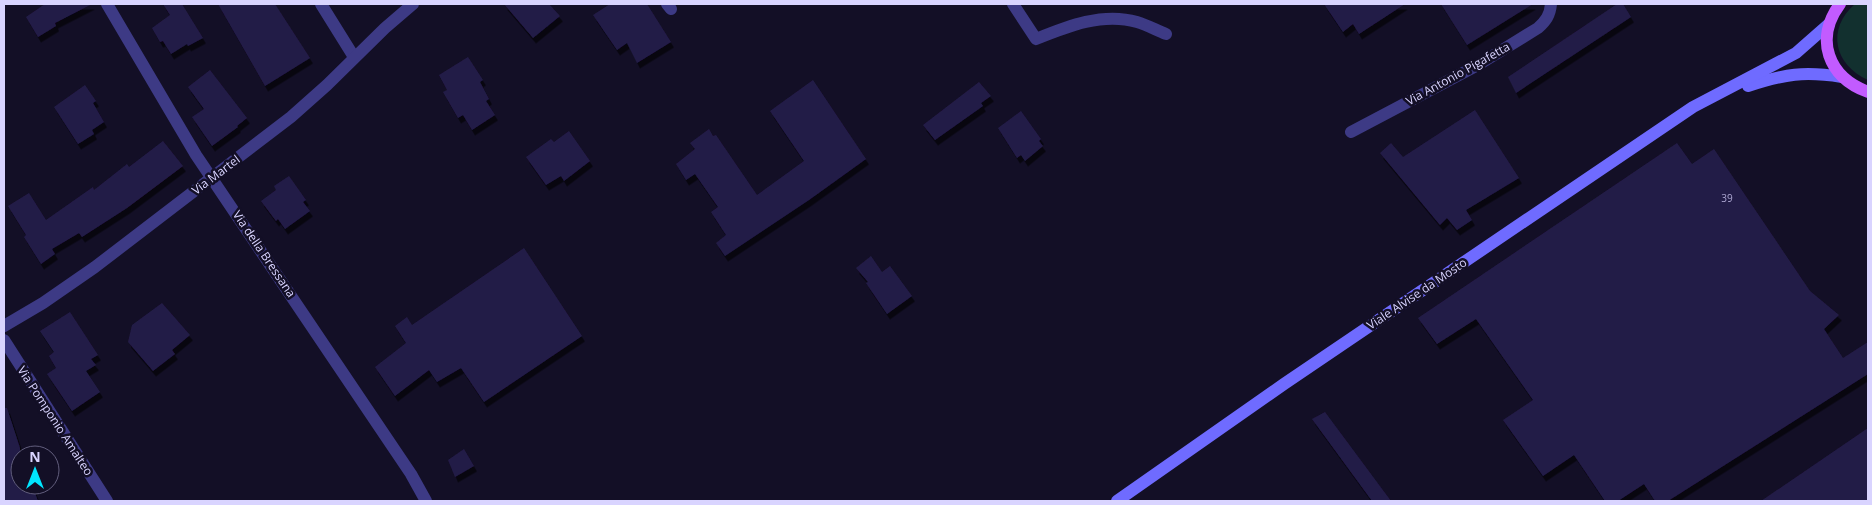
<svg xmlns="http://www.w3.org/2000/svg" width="1872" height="505" font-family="'Open Sans',sans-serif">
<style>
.green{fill:#12302f}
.building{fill:#241b47;filter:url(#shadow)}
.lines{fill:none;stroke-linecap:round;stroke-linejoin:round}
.minor{stroke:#3d3a85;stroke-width:12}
.secondary{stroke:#6f6bff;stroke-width:12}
.primary{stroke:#c25bff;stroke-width:12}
.labels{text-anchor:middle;stroke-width:5;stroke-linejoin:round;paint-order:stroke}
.number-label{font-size:10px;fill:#aca6d1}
.street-label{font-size:12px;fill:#d9d4ff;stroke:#130f26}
</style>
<defs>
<filter id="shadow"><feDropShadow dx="3" dy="5.5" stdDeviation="0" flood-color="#0009"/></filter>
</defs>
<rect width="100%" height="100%" fill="#130f26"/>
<path class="green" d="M 1855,4 L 1868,4 L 1868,80 C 1834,65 1826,29 1855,4 Z"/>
<g class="building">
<polygon points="45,4 92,4 55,23 56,26 38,37 26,17"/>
<polygon points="163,4 182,4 203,38 188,46 187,44 171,54 163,41 160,42 152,28 170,15"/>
<polygon points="218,4 275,4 310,58 265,86"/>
<polygon points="504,4 549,4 560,16 533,38"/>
<polygon points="610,4 647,4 671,42 637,63 627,43 617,50 593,15"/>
<polygon points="1324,4 1405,4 1359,34 1353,24 1343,32"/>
<polygon points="1441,4 1533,4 1467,45"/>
<polygon points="1617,4 1623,4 1631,17 1516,93 1508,77"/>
<polygon points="468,57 483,80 480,82 489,99 486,101 495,115 472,130 463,115 458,118 443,92 447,90 439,75"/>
<polygon points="210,70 247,118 237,126 238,127 212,146 192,117 204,109 188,87"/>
<polygon points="813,80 866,159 809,200 725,256 716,243 726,235 711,212 718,207 695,174 686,180 676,164 695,149 690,143 709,129 713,136 716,135 757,195 804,161 770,111"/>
<polygon points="979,82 991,96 981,103 983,106 935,140 923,125"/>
<polygon points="85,85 96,101 93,103 104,122 92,130 94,134 78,144 54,107"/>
<polygon points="1475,110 1519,178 1466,210 1472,220 1457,230 1447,218 1440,225 1380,153 1391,143 1403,157"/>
<polygon points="1021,111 1041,139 1039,141 1043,146 1025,161 1021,155 1017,158 998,128"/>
<polygon points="569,131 590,161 564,181 561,176 546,185 526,157 551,139 554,142"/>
<polygon points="163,141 183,166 127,208 82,237 79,233 52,249 55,254 41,264 24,237 26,235 8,206 29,193 46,220 93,187 94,190 127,164 129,167"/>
<polygon points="1677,143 1692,164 1714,149 1810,291 1839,315 1824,329 1843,358 1868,342 1868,374 1668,501 1655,501 1644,484 1618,501 1605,501 1574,455 1543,476 1503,420 1533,400 1476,319 1437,344 1418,318"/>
<polygon points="289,176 306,200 303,202 310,211 285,229 278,219 276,221 261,201 276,190 274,186"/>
<polygon points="524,248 582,336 484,402 461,368 437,382 429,370 395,396 375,367 406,343 395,326 407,317 412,325"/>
<polygon points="871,256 882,272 890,266 912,296 887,314 866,283 868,282 856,268"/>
<polygon points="162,303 190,335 172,350 175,354 153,371 128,342 132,325"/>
<polygon points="70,312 98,355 91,359 96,365 86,371 100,392 72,411 47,374 56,368 49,356 54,352 40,331"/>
<polygon points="4,408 7,408 20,448 20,485 32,485 38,501 4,501"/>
<polygon points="1325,412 1391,501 1372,501 1312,419"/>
<polygon points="1868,428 1868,501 1761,501"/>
<polygon points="464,449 474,466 455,477 448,460"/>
</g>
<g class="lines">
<g class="minor">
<polyline points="107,4 196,155 411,474 426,501"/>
<polyline points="321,4 354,57"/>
<polyline points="667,4 671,9"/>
<path d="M 1013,4 L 1036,39 C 1068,26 1103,12 1137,22 C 1147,25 1156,30 1166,34"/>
<path d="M 1351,132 L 1478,65 L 1538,28 C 1546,21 1550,15 1551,4"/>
<polyline points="4,326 43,303 95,267 291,117 327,85 385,28 413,4"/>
<polyline points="4,340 107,501"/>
</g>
<g class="secondary">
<path d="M 1748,86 C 1785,74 1804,71 1842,77"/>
<polyline points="1117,501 1284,384 1693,107 1796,53 1829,24"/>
</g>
<path class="primary" d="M 1840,4 C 1814,39 1828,77 1868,92"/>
</g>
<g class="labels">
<g class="number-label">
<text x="1727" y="202">39</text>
</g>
<g class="street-label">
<text transform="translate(1458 74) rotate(-29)" y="4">Via Antonio Pigafetta</text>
<text transform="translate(216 175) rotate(-37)" y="4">Via Martel</text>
<text transform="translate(264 254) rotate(56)" y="4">Via della Bressana</text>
<text transform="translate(1417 294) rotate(-34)" y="4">Viale Alvise da Mosto</text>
<text transform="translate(55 421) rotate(57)" y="4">Via Pomponio Amalteo</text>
</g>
</g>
<rect width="1872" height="505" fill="none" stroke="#d9d4ff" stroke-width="10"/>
<g transform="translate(35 470)"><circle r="24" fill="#130f26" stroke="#625e7d"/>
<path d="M0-4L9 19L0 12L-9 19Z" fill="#00e5ff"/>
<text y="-8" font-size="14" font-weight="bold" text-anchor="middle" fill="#d9d4ff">N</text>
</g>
</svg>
